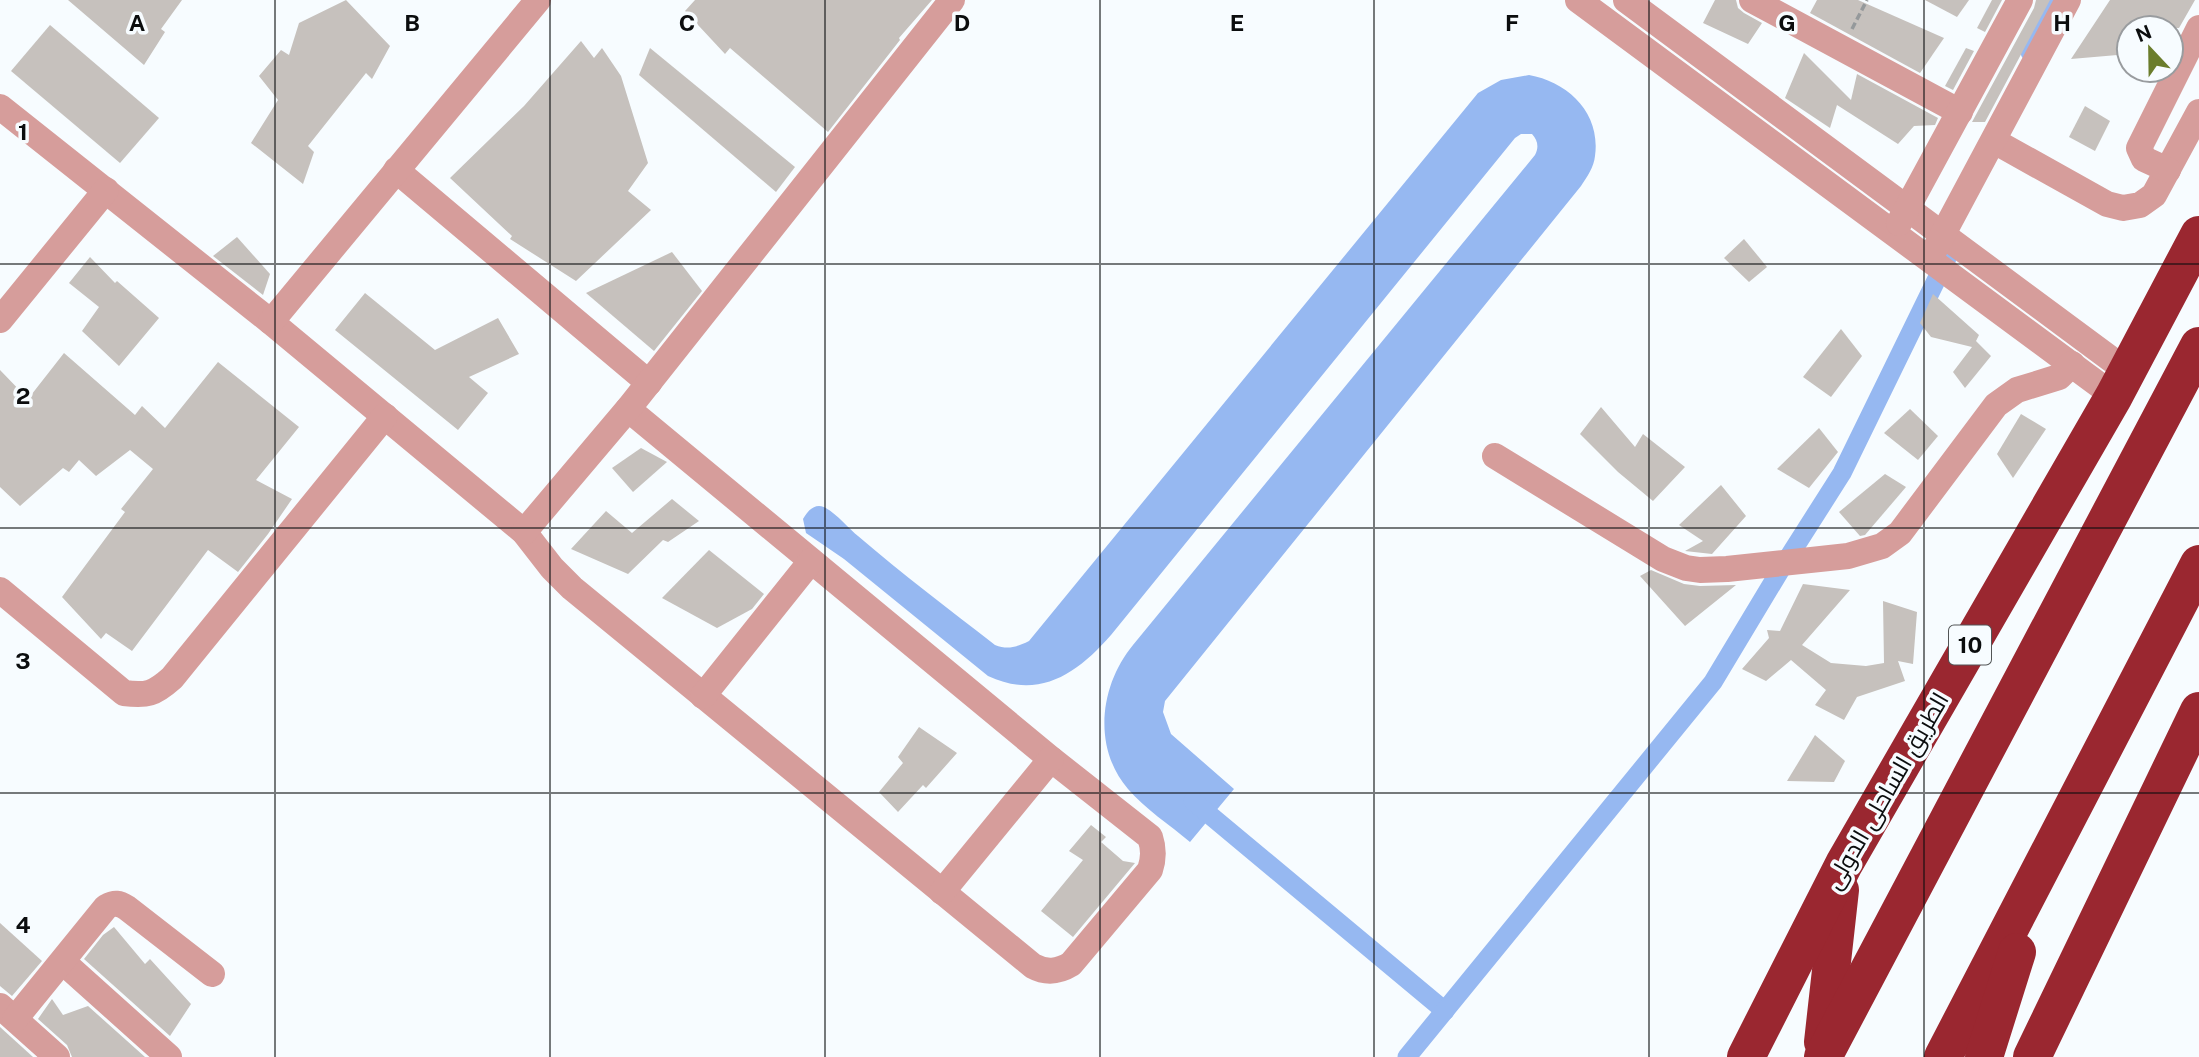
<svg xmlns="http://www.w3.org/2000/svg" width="2199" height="1057" font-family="'Public Sans',Cairo,sans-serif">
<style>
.water{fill:#96b8f1}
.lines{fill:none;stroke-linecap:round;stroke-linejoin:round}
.canal{stroke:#96b8f1;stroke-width:19}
.building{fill:#c6c1bd}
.path{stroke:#95999b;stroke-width:3.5;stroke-dasharray:7 3.5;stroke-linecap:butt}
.minor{stroke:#d69d9b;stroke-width:26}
.highway{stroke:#9a2730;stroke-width:38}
.grid{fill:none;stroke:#0b0d0e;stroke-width:2;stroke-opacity:0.55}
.labels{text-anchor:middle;stroke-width:7;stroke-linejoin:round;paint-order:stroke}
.shield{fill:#f7fcff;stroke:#525556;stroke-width:2}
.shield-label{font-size:23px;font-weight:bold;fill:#0b0d0e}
.street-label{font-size:24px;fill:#0b0d0e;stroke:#f7fcff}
.grid-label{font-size:23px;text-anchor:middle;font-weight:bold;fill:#0b0d0e;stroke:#f7fcff;stroke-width:7;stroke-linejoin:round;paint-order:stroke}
</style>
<rect width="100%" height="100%" fill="#f7fcff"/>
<path class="water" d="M 1529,75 C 1568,82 1601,113 1595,156 C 1594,167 1587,177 1581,186 L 1165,701 L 1163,712 L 1171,734 L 1234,789 L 1190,842 C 1170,825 1145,809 1128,789 C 1092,747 1100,685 1133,645 L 1535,155 C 1539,147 1538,141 1532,134 L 1521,134 L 1515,138 L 1111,635 C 1077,674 1039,700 988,676 L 844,559 L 806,533 L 803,519 C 806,514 811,506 819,506 C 830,506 849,529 858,536 C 902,574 949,609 995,645 C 1008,650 1017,647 1029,641 L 1478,93 L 1501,80 Z"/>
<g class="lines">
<g class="canal">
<polyline points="2030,52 2048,0"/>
<polyline points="1193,801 1445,1011"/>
<polyline points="1407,1057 1713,682 1781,569 1842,473 1947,258"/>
</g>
</g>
<g class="building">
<polygon points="68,0 182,0 161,29 165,32 144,65"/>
<polygon points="346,0 390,46 372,79 366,73 308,146 314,152 303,184 251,143 278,100 259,76 281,50 289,55 299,23"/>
<polygon points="695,0 932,0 899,38 900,40 828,132 730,48 725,54 685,11"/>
<polygon points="1715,0 1736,0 1738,8 1744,13 1762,23 1748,44 1703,23"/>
<polygon points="1817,0 1858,0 1944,38 1920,73 1810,13"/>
<polygon points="1925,0 1969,0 1957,17"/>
<polygon points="1992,0 2002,0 1985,32 1977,28"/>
<polygon points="2036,0 2050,0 1985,122 1972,122 2034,8"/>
<polygon points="2110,0 2195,0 2179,28 2129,28 2129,54 2071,59"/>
<polygon points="50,25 159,118 120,163 11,71"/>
<polygon points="581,41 594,58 602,48 621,76 648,163 628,191 651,210 576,281 510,239 512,236 450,178 524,106"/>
<polygon points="650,48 795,167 776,192 639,75"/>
<polygon points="1966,48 1974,51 1953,90 1945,86"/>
<polygon points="1804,53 1851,100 1857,74 1938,118 1935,125 1914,126 1898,144 1837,105 1830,128 1785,98"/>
<polygon points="2085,106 2110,121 2095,151 2069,137"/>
<polygon points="237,237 270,274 263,295 213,256"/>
<polygon points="1744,239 1767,267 1749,282 1724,258"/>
<polygon points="672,252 702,291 654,351 586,293"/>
<polygon points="90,257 115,283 117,281 159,318 119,366 82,331 99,307 69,283"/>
<polygon points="365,293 435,350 498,318 519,354 469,377 488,393 458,430 335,330"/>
<polygon points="1933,294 1979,335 1976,341 1991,356 1965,388 1953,372 1972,347 1931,337 1920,323"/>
<polygon points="1841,329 1862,356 1831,397 1803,377"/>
<polygon points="64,353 135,415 142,406 165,428 218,362 299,427 256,480 292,499 268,534 238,572 208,550 132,651 106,633 101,639 62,597 125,512 121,509 153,469 130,450 96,476 79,460 69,472 63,468 20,506 0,487 0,370 28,399"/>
<polygon points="1601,407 1635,447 1643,434 1685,467 1653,501 1618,472 1580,434"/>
<polygon points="1910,409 1938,436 1918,460 1884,433"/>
<polygon points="2021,414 2046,429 2013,478 1997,454"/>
<polygon points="1819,428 1838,452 1809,488 1777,469"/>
<polygon points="641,448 667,462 633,492 612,468"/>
<polygon points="1885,474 1906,487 1865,535 1860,536 1839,512"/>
<polygon points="1721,485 1746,516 1712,554 1685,551 1703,541 1679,525"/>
<polygon points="672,499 699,521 668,542 663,540 628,574 571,549 606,511 632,533"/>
<polygon points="709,550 764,594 752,609 717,628 662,598"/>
<polygon points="1651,570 1684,584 1700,586 1736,585 1685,626 1640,576"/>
<polygon points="1803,584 1850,590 1802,645 1831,663 1866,666 1884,663 1883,601 1917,612 1913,664 1898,661 1905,681 1857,697 1844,720 1815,705 1826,690 1791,660 1766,681 1742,669 1769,638 1767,630 1780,631"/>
<polygon points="919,727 957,753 926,788 923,785 898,812 879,792 903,763 898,757"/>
<polygon points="1815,735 1845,761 1834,782 1787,781"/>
<polygon points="1091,825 1106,837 1101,842 1123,861 1135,863 1073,937 1041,911 1083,860 1069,851"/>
<polygon points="0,923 42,961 12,996 0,986"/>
<polygon points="114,927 145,964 150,959 191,1004 170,1036 84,959 103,935"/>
<polygon points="52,999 63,1015 88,1006 145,1057 72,1057 67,1045 38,1019"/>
<polygon points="0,1027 33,1057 0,1057"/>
</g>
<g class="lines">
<polyline class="path" points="1852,29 1867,0"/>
<g class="minor">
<polyline points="1578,0 2114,396"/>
<polyline points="1626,0 2127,371"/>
<polyline points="1752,0 1960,112"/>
<path d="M 0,107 L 271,322 L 524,532 L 552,568 L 572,588 L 1033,966 C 1046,973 1058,972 1071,964 L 1150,870 C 1154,858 1154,849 1150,837 L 1051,759 L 628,409"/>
<polyline points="1994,141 2107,204 2123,208 2140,205 2154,195 2199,112"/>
<polyline points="396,170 649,383"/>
<polyline points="2168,170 2144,159 2139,148 2199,28"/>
<polyline points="1899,223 2020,0"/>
<polyline points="1935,249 2068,0"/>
<polyline points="0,320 106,190"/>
<polyline points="271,322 538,0"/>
<polyline points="1495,456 1663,559 1686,568 1700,570 1727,569 1848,556 1882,546 1900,533 1996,405 2017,390 2059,377 2072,364"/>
<polyline points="524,532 628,409 952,0"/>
<path d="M 0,590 L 124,693 C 147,696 154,694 172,678 L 385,416"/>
<polyline points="703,696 811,561"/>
<polyline points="942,892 1051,759"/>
<polyline points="63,962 169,1057"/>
<polyline points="0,1006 57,1057"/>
<path d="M 15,1019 L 106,907 C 115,902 119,903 127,908 L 212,974"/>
</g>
<g class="highway">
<polyline points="1823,1042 1840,890"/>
<polyline points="1746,1057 1844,864 2114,396 2199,235"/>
<polyline points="1823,1057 2199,346"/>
<polyline points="1943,1057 2199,564"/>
<polyline points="1984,1057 2017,952"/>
<polyline points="2032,1057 2199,711"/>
</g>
</g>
<path class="grid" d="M 275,0 L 275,1057M 550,0 L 550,1057M 825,0 L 825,1057M 1100,0 L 1100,1057M 1374,0 L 1374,1057M 1649,0 L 1649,1057M 1924,0 L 1924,1057M 0,264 L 2199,264M 0,528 L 2199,528M 0,793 L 2199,793"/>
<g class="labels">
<rect class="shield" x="1949" y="625.5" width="42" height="39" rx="5"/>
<g class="shield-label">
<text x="1970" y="653">10</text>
</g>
<g class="street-label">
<text transform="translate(1887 791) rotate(-60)" y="8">الطريق الساحلى الدولى</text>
</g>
</g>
<g class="grid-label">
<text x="137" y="31">A</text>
<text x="412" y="31">B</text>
<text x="687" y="31">C</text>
<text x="962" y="31">D</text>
<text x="1237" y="31">E</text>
<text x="1512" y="31">F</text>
<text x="1787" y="31">G</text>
<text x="2062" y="31">H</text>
<text x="23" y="140">1</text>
<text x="23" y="404">2</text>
<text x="23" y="669">3</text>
<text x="23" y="933">4</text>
</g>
<g transform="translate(2150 49) rotate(338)"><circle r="33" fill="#f7fcff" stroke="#999c9f" stroke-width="2"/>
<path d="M0-5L12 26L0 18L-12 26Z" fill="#6b7d2c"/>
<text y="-10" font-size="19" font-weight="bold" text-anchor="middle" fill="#0b0d0e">N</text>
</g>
</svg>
